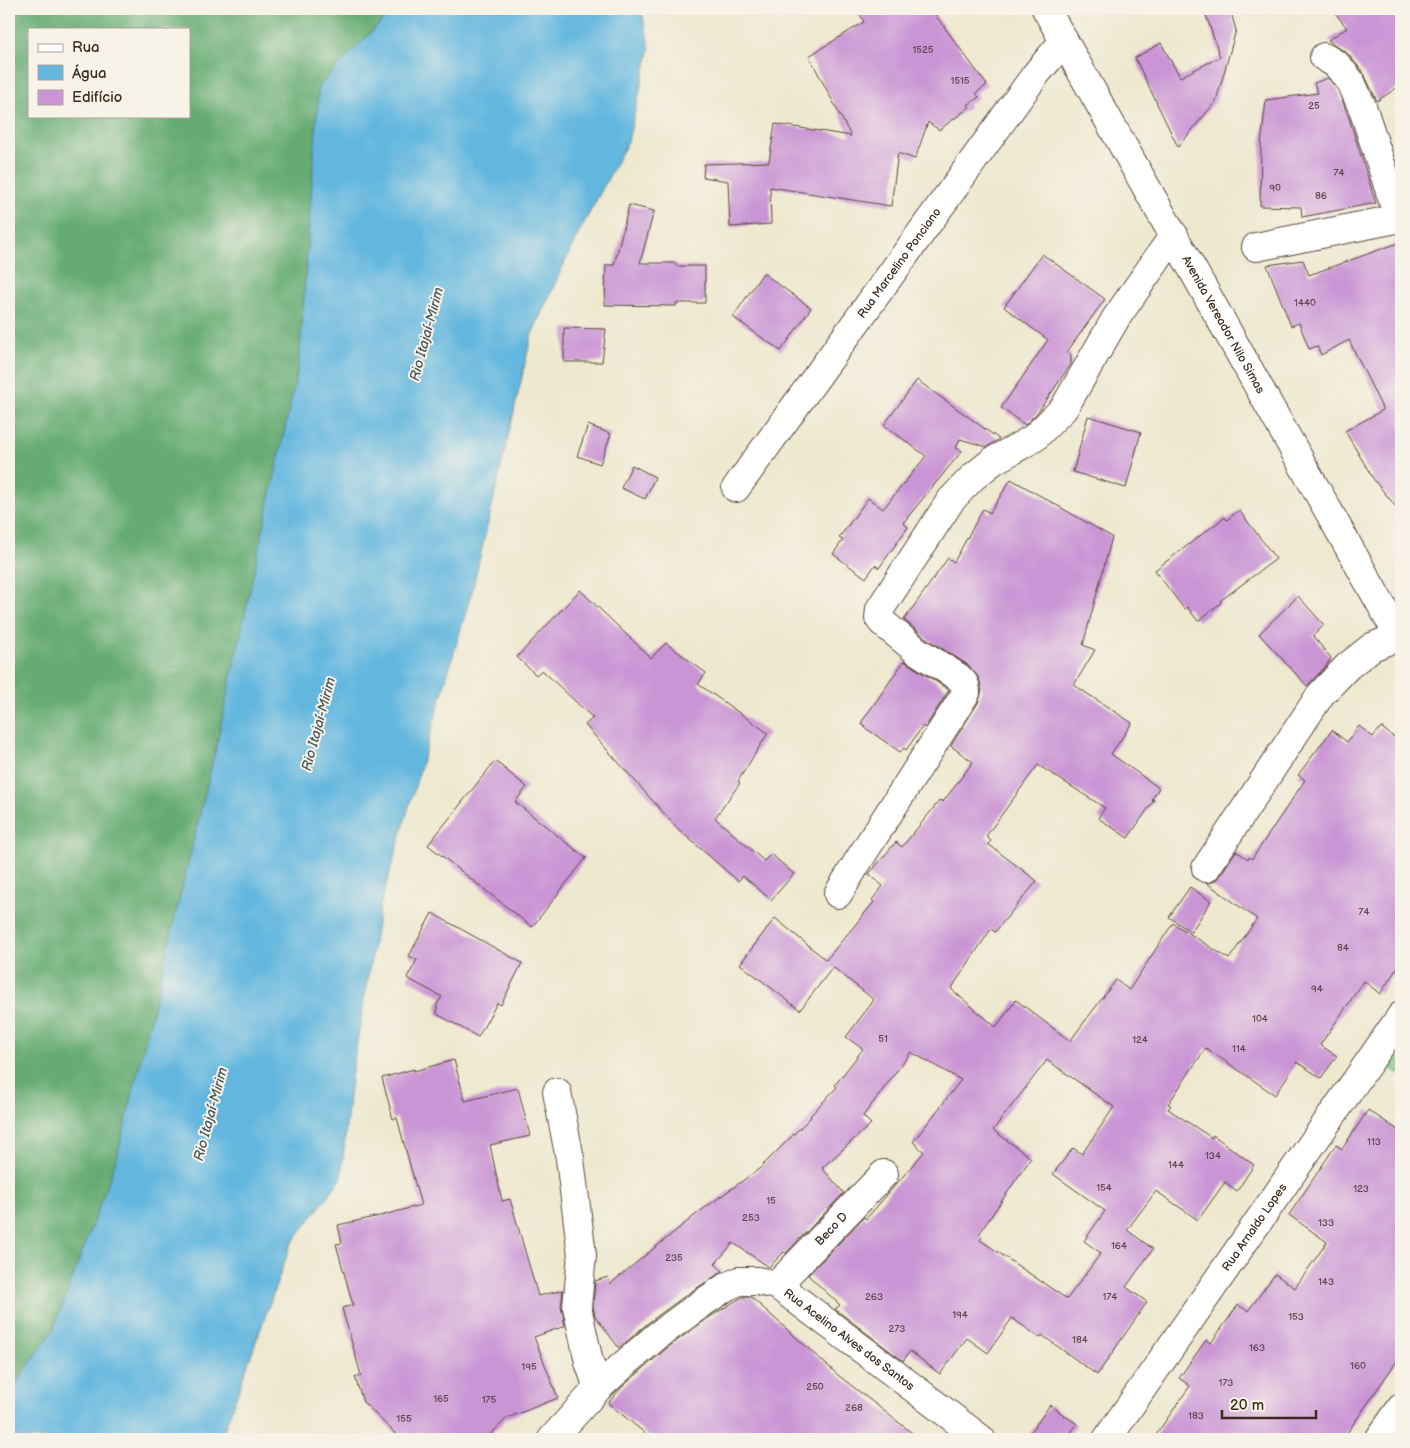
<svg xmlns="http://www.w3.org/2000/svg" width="1410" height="1448" font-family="'Balsamiq Sans',sans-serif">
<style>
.green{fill:#7cc684;stroke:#5c7851}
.forest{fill:#65ab72;stroke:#506a48;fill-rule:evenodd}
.water{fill:#63b7df;stroke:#4f707e}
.building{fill:#ca95d5;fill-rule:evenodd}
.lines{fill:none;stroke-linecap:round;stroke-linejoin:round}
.minor-casing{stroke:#564639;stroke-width:30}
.major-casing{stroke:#564639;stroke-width:30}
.minor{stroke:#fff;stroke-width:28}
.major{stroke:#fff;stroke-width:28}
.labels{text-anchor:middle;stroke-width:4;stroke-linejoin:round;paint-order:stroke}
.number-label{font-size:10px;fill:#5f454c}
.street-label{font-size:12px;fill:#3b2a1e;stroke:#f7f3e8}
.water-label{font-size:14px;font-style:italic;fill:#475458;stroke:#f7f3e8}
</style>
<rect width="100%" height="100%" fill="#f7f3e8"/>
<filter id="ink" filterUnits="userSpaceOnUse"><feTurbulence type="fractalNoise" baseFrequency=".02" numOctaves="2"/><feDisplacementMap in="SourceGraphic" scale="10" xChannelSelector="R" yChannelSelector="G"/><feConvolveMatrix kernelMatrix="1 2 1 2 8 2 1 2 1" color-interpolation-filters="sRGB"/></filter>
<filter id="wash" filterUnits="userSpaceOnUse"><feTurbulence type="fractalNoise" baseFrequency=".0096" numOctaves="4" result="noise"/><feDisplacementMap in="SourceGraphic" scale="20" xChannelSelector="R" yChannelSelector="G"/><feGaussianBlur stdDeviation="1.12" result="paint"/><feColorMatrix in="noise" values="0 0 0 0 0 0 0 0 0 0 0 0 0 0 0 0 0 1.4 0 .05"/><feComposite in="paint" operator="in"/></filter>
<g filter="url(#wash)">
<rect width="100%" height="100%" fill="#eee8cf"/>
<polygon class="green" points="1401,1045 1401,1076 1387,1066"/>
<path class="forest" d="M 9,9 L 394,9 L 319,86 L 299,364 L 215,752 L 117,1158 L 53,1331 L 9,1393 ZM 29,29 L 189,29 L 189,116 L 29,116 Z"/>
<polygon class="water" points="394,9 641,9 650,48 628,141 574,242 532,334 472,591 380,906 351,1078 341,1179 291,1244 221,1439 9,1439 9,1393 53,1331 117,1158 215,752 299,364 319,86"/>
<g id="blocks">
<g class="building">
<polygon points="857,9 931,9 987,85 976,93 979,97 968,105 970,107 939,130 928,122 915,159 898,153 891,206 770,187 771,224 730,227 728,181 703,177 704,164 769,162 775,124 851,136 809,56 864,22"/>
<polygon points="1204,9 1230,9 1236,30 1216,101 1178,147 1135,58 1161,43 1180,77 1220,57"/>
<polygon points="1332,9 1401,9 1401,85 1377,101 1363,72 1348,54 1328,40 1347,28"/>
<polygon points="1328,78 1338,90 1348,115 1376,203 1302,217 1301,207 1260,206 1261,145 1266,100 1318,93 1314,83"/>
<polygon points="629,205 654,211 640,263 676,263 676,266 705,266 705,303 676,303 676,306 605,305 606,265 614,265"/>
<polygon points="1401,242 1401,513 1374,480 1345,431 1383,410 1349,340 1321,355 1317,346 1309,349 1299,323 1291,326 1267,265 1303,260 1309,275"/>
<polygon points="1042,254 1105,299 1067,352 1071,355 1071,364 1038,412 1025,425 1001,408 1048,340 1004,307"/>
<polygon points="763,273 811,308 781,351 733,317"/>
<polygon points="564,328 606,329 602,362 564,362"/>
<polygon points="917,380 999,439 987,447 960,439 956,448 962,451 903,523 908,527 879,568 875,565 866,578 833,554 843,540 839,538 868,498 883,509 926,456 884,425"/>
<polygon points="1088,416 1141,432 1126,488 1073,472"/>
<polygon points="588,425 611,434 600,464 577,456"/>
<polygon points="632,465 655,477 645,499 621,488"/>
<path d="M 1011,479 L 1112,537 L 1083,645 L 1095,650 L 1074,685 L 1132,723 L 1111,754 L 1159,788 L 1152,799 L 1154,800 L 1128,838 L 1098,818 L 1105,808 L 1038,765 L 986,836 L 991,841 L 988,844 L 1037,881 L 995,932 L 991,929 L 951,989 L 996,1027 L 1016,1000 L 1070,1041 L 1116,980 L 1129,990 L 1173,923 L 1229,959 L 1257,919 L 1207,883 L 1213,882 L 1219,877 L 1236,851 L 1248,859 L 1249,857 L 1252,859 L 1305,780 L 1298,775 L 1332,730 L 1347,742 L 1359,726 L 1373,737 L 1381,727 L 1401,743 L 1401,962 L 1380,994 L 1364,981 L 1320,1045 L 1337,1056 L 1321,1078 L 1297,1062 L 1275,1095 L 1206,1048 L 1168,1104 L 1171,1106 L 1168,1109 L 1212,1138 L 1213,1135 L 1254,1165 L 1237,1191 L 1225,1182 L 1198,1220 L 1156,1191 L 1127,1230 L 1153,1249 L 1126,1287 L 1147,1302 L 1097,1375 L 1042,1335 L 1040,1338 L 1012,1318 L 988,1353 L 967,1338 L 940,1374 L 910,1351 L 903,1361 L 835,1309 L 840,1305 L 808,1275 L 864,1217 L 866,1219 L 924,1152 L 913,1142 L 961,1080 L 911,1052 L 863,1116 L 871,1124 L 822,1168 L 844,1193 L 786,1253 L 784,1252 L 769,1267 L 733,1243 L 715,1264 L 723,1271 L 689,1293 L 648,1323 L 619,1348 L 595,1316 L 593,1306 L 595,1281 L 608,1277 L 610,1284 L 699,1212 L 759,1169 L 811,1117 L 810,1116 L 837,1087 L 835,1085 L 863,1049 L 846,1037 L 874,1000 L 833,967 L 800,1010 L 740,964 L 775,918 L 826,960 L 874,902 L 872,900 L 883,886 L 869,874 L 896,842 L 902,847 L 940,800 L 943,802 L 973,762 L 951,746 L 979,701 L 982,690 L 979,678 L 968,665 L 926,638 L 904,620 L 948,558 L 954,562 L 983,509 L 990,513 ZM 1047,1060 L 1114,1107 L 1082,1154 L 1073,1148 L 1053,1174 L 1105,1211 L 1084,1241 L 1101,1253 L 1067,1299 L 980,1240 L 982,1237 L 979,1234 L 1031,1158 L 993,1130 Z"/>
<polygon points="1239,510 1276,559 1220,601 1221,603 1198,621 1187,607 1184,609 1155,570 1225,517 1227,520"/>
<polygon points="580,590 651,658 666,643 706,673 698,684 768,733 738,781 740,783 715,818 764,861 771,854 794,874 771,900 743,876 738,881 678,829 585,725 593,718 542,670 536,675 517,657"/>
<polygon points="1298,596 1324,625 1313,636 1331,658 1326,666 1307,686 1259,634"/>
<polygon points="904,661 949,690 925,728 923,726 906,750 904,748 900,752 864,727 865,726 861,723"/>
<polygon points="495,761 527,787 515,802 586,858 532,927 428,845"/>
<polygon points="1190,887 1211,901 1191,932 1169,917"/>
<polygon points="432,913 522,963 501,1005 497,1003 478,1037 437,1014 437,1004 442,997 407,978 417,960 409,956"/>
<polygon points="454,1060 465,1101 518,1088 530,1136 490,1145 502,1201 510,1199 538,1296 563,1290 561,1306 565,1326 534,1337 558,1398 507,1418 486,1439 401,1439 363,1402 355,1377 361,1375 342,1308 353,1305 336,1244 342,1243 338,1225 384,1215 421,1205 397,1118 393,1119 382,1078 414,1069 414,1071"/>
<polygon points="1368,1110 1401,1132 1401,1355 1343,1439 1153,1439 1190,1386 1179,1378 1206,1340 1211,1343 1238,1305 1248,1311 1275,1274 1295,1288 1327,1242 1289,1215 1336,1145 1342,1149"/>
<polygon points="742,1297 751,1297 838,1375 920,1439 652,1439 608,1403 621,1388 667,1348 707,1319"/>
<polygon points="1050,1405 1077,1424 1066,1439 1026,1439"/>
</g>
</g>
</g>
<g filter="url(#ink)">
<use href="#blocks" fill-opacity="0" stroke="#564639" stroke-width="1"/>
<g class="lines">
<defs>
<g id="minor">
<polyline points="1324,57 1336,64 1351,82 1363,109 1399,219"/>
<polyline points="1256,247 1401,218"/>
<path id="s1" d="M 736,488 L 1036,74 L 1064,41"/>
<polyline points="1206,868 1321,694 1348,666 1372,647 1399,636 1401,633"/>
<path d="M 838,894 L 860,858 L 966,693 C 966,685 964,682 958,677 L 917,651 L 883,623 L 879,618 L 880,609 L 951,500 L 973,477 L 993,461 L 1034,438 L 1064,408 L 1116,318 L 1174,235"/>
<polyline points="557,1092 570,1159 582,1255 577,1307 589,1362 598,1388"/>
<path id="s2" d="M 777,1285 L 884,1174"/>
<path id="s3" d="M 552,1439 L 598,1388 L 621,1367 L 657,1336 L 698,1306 L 726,1287 L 739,1281 L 757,1281 L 777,1285 L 981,1439"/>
<path id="s4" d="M 1107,1439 L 1401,1016"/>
<polyline points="1379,1439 1401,1408"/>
</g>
<g id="major">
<path id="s5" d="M 1046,9 L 1401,640"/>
</g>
</defs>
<use href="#minor" class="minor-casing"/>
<use href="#major" class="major-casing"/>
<use href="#minor" class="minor"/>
<use href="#major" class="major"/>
</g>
</g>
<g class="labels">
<g class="number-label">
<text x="923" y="53">1525</text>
<text x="960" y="84">1515</text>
<text x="1314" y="109">25</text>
<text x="1339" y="176">74</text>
<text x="1275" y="191">90</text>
<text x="1321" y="199">86</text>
<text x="1305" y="306">1440</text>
<text x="1364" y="915">74</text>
<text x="1343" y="951">84</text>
<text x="1317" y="992">94</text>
<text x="1260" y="1022">104</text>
<text x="883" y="1042">51</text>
<text x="1140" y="1043">124</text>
<text x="1239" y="1052">114</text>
<text x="1374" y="1145">113</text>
<text x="1213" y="1159">134</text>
<text x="1176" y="1168">144</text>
<text x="1104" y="1191">154</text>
<text x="1361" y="1192">123</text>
<text x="771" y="1204">15</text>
<text x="751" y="1221">253</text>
<text x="1326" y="1226">133</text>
<text x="1119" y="1249">164</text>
<text x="674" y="1261">235</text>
<text x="1326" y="1285">143</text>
<text x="874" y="1300">263</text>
<text x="1110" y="1300">174</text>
<text x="960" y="1318">194</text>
<text x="1296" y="1320">153</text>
<text x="897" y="1332">273</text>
<text x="1080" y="1343">184</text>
<text x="1257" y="1351">163</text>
<text x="1358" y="1369">160</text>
<text x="529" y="1370">195</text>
<text x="1226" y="1386">173</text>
<text x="815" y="1390">250</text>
<text x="441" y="1402">165</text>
<text x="489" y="1403">175</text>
<text x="854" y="1411">268</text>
<text x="1196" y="1419">183</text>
<text x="404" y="1422">155</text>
</g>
<g class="street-label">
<text dy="4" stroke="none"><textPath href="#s1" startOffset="278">Rua Marcelino Ponciano</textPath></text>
<text dy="4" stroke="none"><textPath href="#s5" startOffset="362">Avenida Vereador Nilo Simas</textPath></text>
<text dy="4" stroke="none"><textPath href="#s4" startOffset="258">Rua Arnaldo Lopes</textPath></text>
<text dy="4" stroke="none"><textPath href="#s2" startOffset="78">Beco D</textPath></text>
<text dy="4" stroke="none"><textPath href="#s3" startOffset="375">Rua Acelino Alves dos Santos</textPath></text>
</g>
<g class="water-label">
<text transform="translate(426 334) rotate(-75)" y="5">Rio Itajaí-Mirim</text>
<text transform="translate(318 724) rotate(-75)" y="5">Rio Itajaí-Mirim</text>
<text transform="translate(210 1114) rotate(-75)" y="5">Rio Itajaí-Mirim</text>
</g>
</g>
<rect width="1410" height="1448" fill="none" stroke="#f7f3e8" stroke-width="30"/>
<rect x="28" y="28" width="162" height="90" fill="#f7f3e8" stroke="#aca397"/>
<rect x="38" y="44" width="25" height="8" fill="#ffffff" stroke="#aca397"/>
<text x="72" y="52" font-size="15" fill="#3b2a1e">Rua</text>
<rect x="38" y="65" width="25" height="15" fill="#63b7df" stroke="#aca397"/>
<text x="72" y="78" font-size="15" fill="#3b2a1e">Água</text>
<rect x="38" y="90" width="25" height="15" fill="#ca95d5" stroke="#aca397"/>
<text x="72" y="102" font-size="15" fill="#3b2a1e">Edifício</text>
<path d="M1222 1410v8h94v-8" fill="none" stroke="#3b2a1e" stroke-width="2.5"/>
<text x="1230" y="1410" font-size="15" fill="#3b2a1e" stroke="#f7f3e8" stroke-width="4" paint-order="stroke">20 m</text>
</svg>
